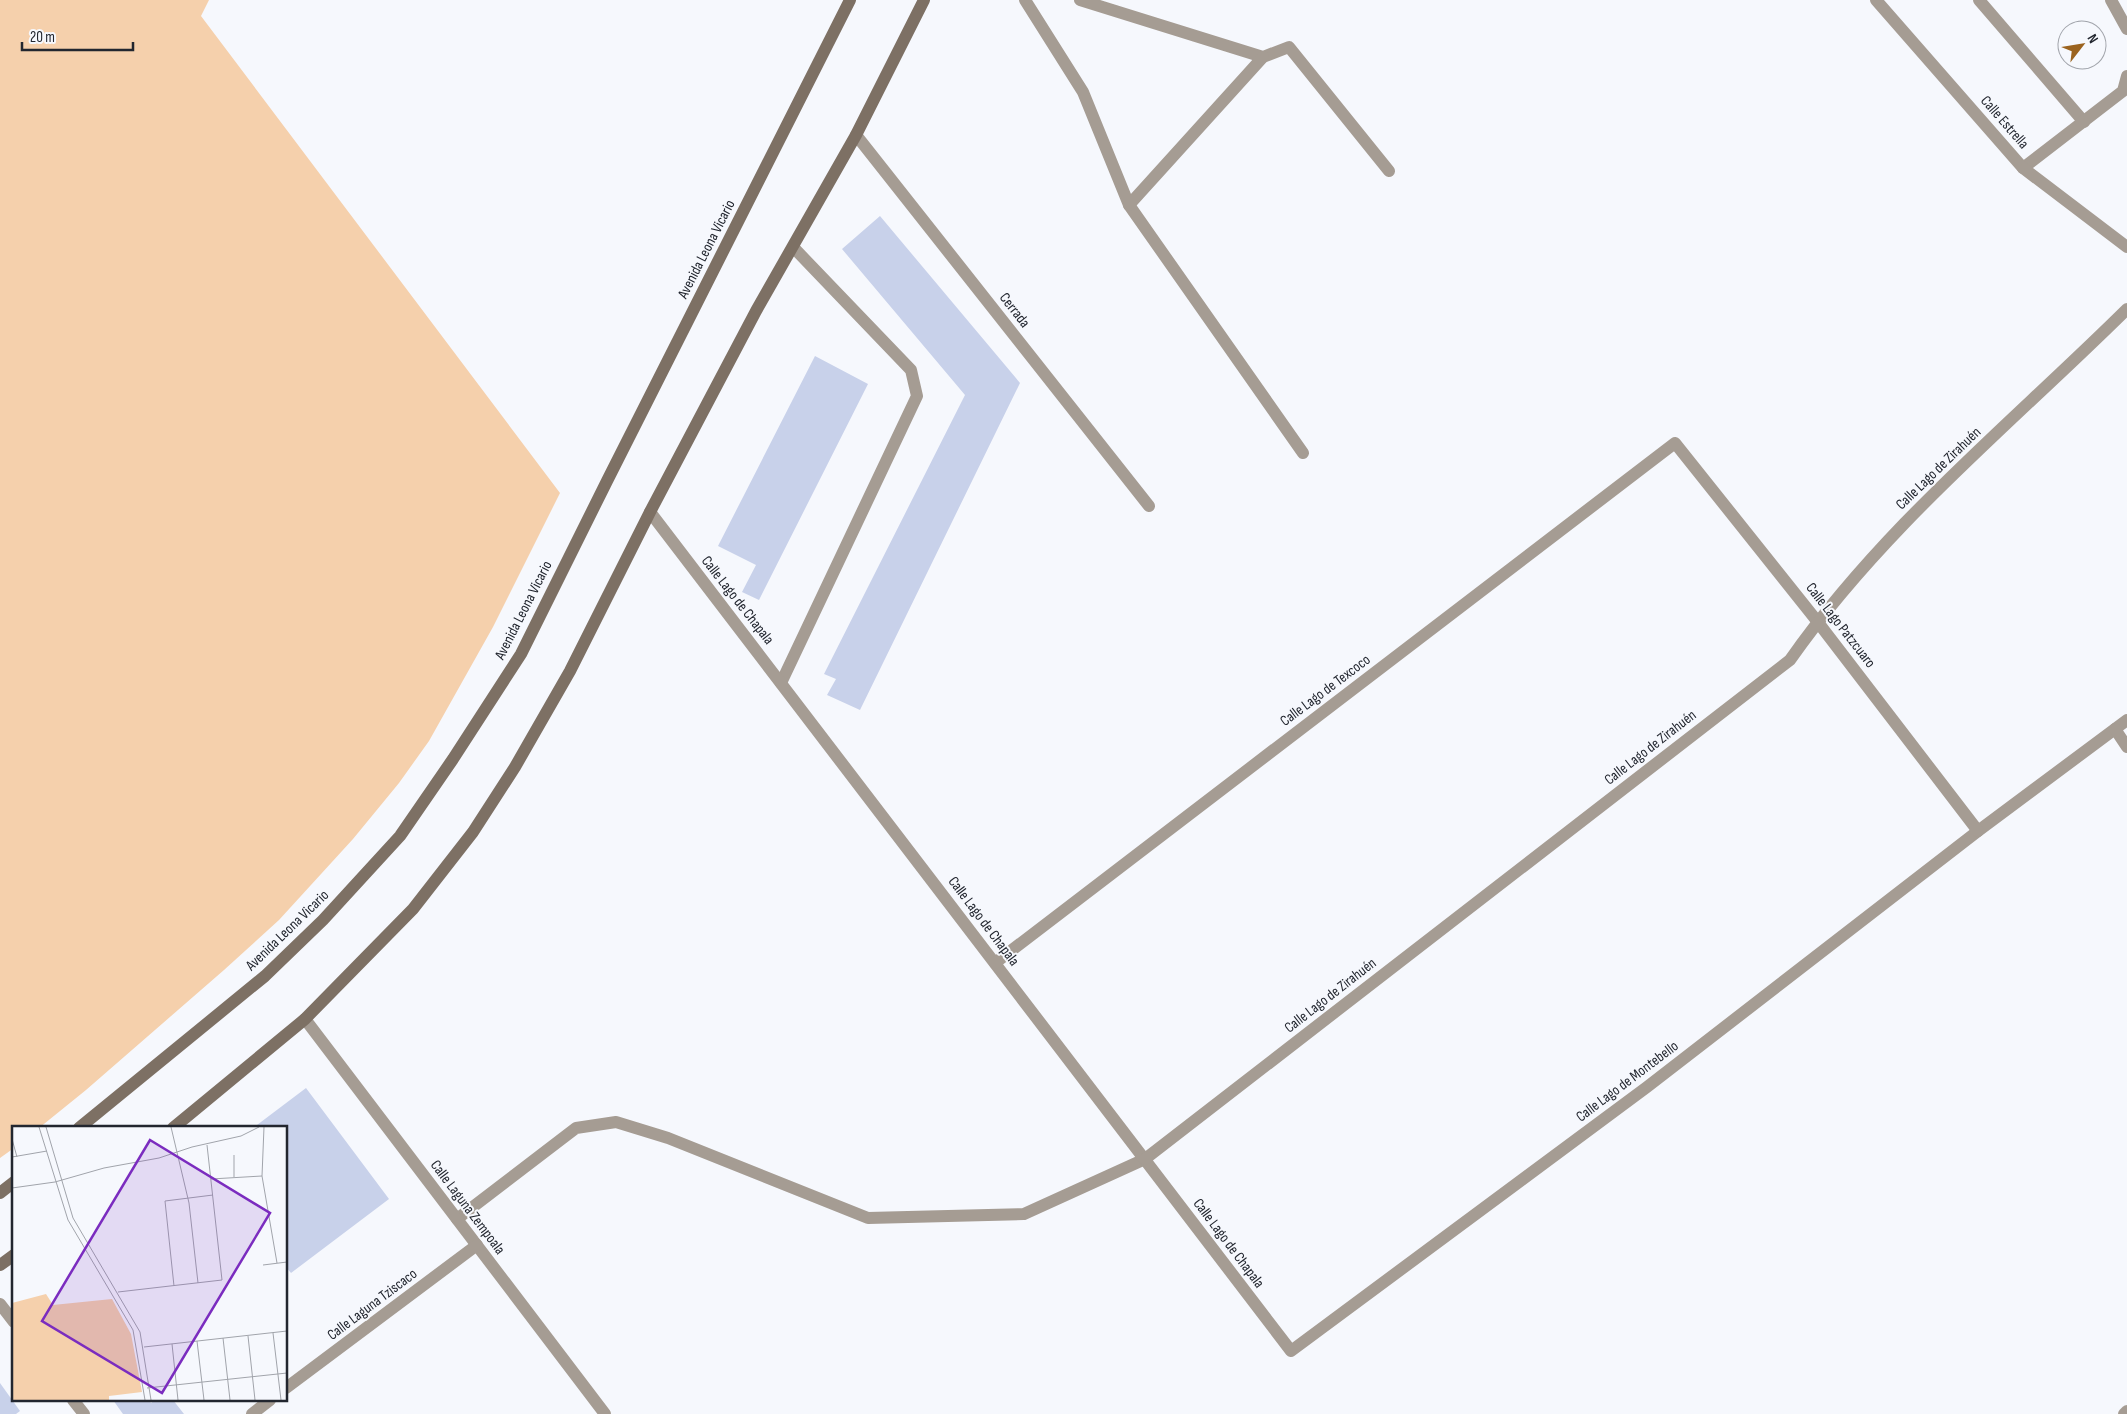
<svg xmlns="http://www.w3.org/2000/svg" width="2127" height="1414" font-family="'Sofia Sans Condensed',sans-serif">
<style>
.green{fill:#f5d0ac}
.building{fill:#c8d1ea}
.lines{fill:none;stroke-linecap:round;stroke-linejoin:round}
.lane{stroke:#a59c93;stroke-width:12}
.street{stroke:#a59c93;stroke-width:12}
.secondary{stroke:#7d7064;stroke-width:12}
.labels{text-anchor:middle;stroke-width:4;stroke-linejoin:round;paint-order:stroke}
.street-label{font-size:15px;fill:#22262f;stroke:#f6f8fd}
.inset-road{fill:none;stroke:#a1a4ab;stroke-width:1}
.view{fill:#7b2cbf;fill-opacity:0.15;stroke:#7b2cbf;stroke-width:2.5}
.inset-edge{fill:none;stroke:#22262f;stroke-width:2.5}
</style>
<rect width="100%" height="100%" fill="#f6f8fd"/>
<polygon class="green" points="0,0 209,0 201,16 560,493 493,627 429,741 399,783 353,839 279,920 224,970 86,1090 39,1128 14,1128 14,1148 0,1158"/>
<g class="building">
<polygon points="880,216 1020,383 860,710 827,695 836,679 824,674 965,395 842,249"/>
<polygon points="815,356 868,384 759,600 742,592 756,565 718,546"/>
<polygon points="306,1088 389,1199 291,1273 286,1267 286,1128 253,1128"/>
<polygon points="0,1383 20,1411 16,1414 0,1414"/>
<polygon points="113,1400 149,1400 151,1403 155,1400 173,1400 184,1414 123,1414"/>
</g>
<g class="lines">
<g class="lane">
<polyline points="1025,0 1083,92 1129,205 1303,453"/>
<polyline points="1080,0 1263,57 1289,47 1389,171"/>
<polyline points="1979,0 2084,122"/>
<polyline points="2111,0 2127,29"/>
<polyline points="856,135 1149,506"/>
<polyline points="2023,168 2123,91 2127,76"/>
<polyline points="1129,205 1263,57"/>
<polyline points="781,683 917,396 911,370 793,247"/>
<polyline points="457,1219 576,1128 616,1122 668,1138 868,1218 1024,1214 1145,1159"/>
</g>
<g class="street">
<polyline points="1876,0 2023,168 2127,247"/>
<polyline points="650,512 1291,1351 1647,1087 1978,831 2127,720"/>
<polyline points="2115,729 2127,747"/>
<polyline points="995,963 1675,443 1817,621 1978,831"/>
<polyline points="305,1019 605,1414"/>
<path d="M 1145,1159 L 1790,660 C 1884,526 2012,423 2127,309"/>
<polyline points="0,1304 14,1322"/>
<polyline points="286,1388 477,1245"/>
<polyline points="73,1400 84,1414"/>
<polyline points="252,1414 270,1400"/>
<polyline points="2124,1414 2127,1411"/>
</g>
<g class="secondary">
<polyline points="79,1128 265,976 323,920 400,836 453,759 521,654 607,481 850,0"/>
<polyline points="173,1128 305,1019 413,909 473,832 515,767 570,671 650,512 756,311 856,135 924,0"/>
<polyline points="0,1193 14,1182"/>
<polyline points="0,1265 14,1255"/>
</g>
</g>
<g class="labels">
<g class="street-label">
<text transform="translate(2005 122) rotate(49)" y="5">Calle Estrella</text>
<text transform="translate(706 249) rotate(-63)" y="5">Avenida Leona Vicario</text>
<text transform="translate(1015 310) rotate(52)" y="5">Cerrada</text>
<text transform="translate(1938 468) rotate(-44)" y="5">Calle Lago de Zirahuén</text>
<text transform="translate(738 600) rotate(52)" y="5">Calle Lago de Chapala</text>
<text transform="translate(523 610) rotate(-63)" y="5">Avenida Leona Vicario</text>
<text transform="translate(1841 625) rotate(52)" y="5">Calle Lago Patzcuaro</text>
<text transform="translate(1325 690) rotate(-37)" y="5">Calle Lago de Texcoco</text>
<text transform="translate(1650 747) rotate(-38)" y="5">Calle Lago de Zirahuén</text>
<text transform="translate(984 921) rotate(53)" y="5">Calle Lago de Chapala</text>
<text transform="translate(287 930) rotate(-44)" y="5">Avenida Leona Vicario</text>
<text transform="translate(1330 995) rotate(-38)" y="5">Calle Lago de Zirahuén</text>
<text transform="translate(1627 1081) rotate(-37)" y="5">Calle Lago de Montebello</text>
<text transform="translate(468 1207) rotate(53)" y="5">Calle Laguna Zempoala</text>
<text transform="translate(1229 1243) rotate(53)" y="5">Calle Lago de Chapala</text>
<text transform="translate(372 1304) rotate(-37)" y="5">Calle Laguna Tziscaco</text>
</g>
</g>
<g transform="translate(12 1126)">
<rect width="275" height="275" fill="#f6f8fd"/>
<path d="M 34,168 L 41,179 L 100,173 L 119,208 L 130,266 L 97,270 L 97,274 L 0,274 L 0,177 Z" fill="#f5d0ac"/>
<path class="inset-road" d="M 27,1 L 56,94 L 121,204 L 133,274M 34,1 L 61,92 L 128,206 L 139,274M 159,1 L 177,77 L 186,157M 252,1 L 250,50 L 265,137M 0,13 L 5,31M 222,29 L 222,51M 0,31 L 35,25M 199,53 L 250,50M 0,62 L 43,56 L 92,42 L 147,32 L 180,21 L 229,10 L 247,1M 251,139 L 275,136M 162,160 L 153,75 L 201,69M 106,166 L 210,154 L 195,19M 261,207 L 269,274M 236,210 L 243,274M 211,212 L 218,274M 185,215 L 192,274M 160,218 L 166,274M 132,221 L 275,205M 135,262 L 275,247"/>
<path class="view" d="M 138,14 L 258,87 L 150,267 L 30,195 Z"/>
<rect width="275" height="275" class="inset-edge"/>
</g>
<g transform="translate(2082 45) rotate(59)"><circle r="24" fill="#f6f8fd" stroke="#a1a4ab"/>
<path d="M0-4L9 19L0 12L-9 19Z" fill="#9b631f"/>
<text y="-8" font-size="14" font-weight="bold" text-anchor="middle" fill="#22262f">N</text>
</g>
<path d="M22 42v8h111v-8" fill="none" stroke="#22262f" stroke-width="2.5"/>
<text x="30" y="42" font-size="15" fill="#22262f" stroke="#f6f8fd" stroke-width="4" paint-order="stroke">20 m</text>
</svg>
